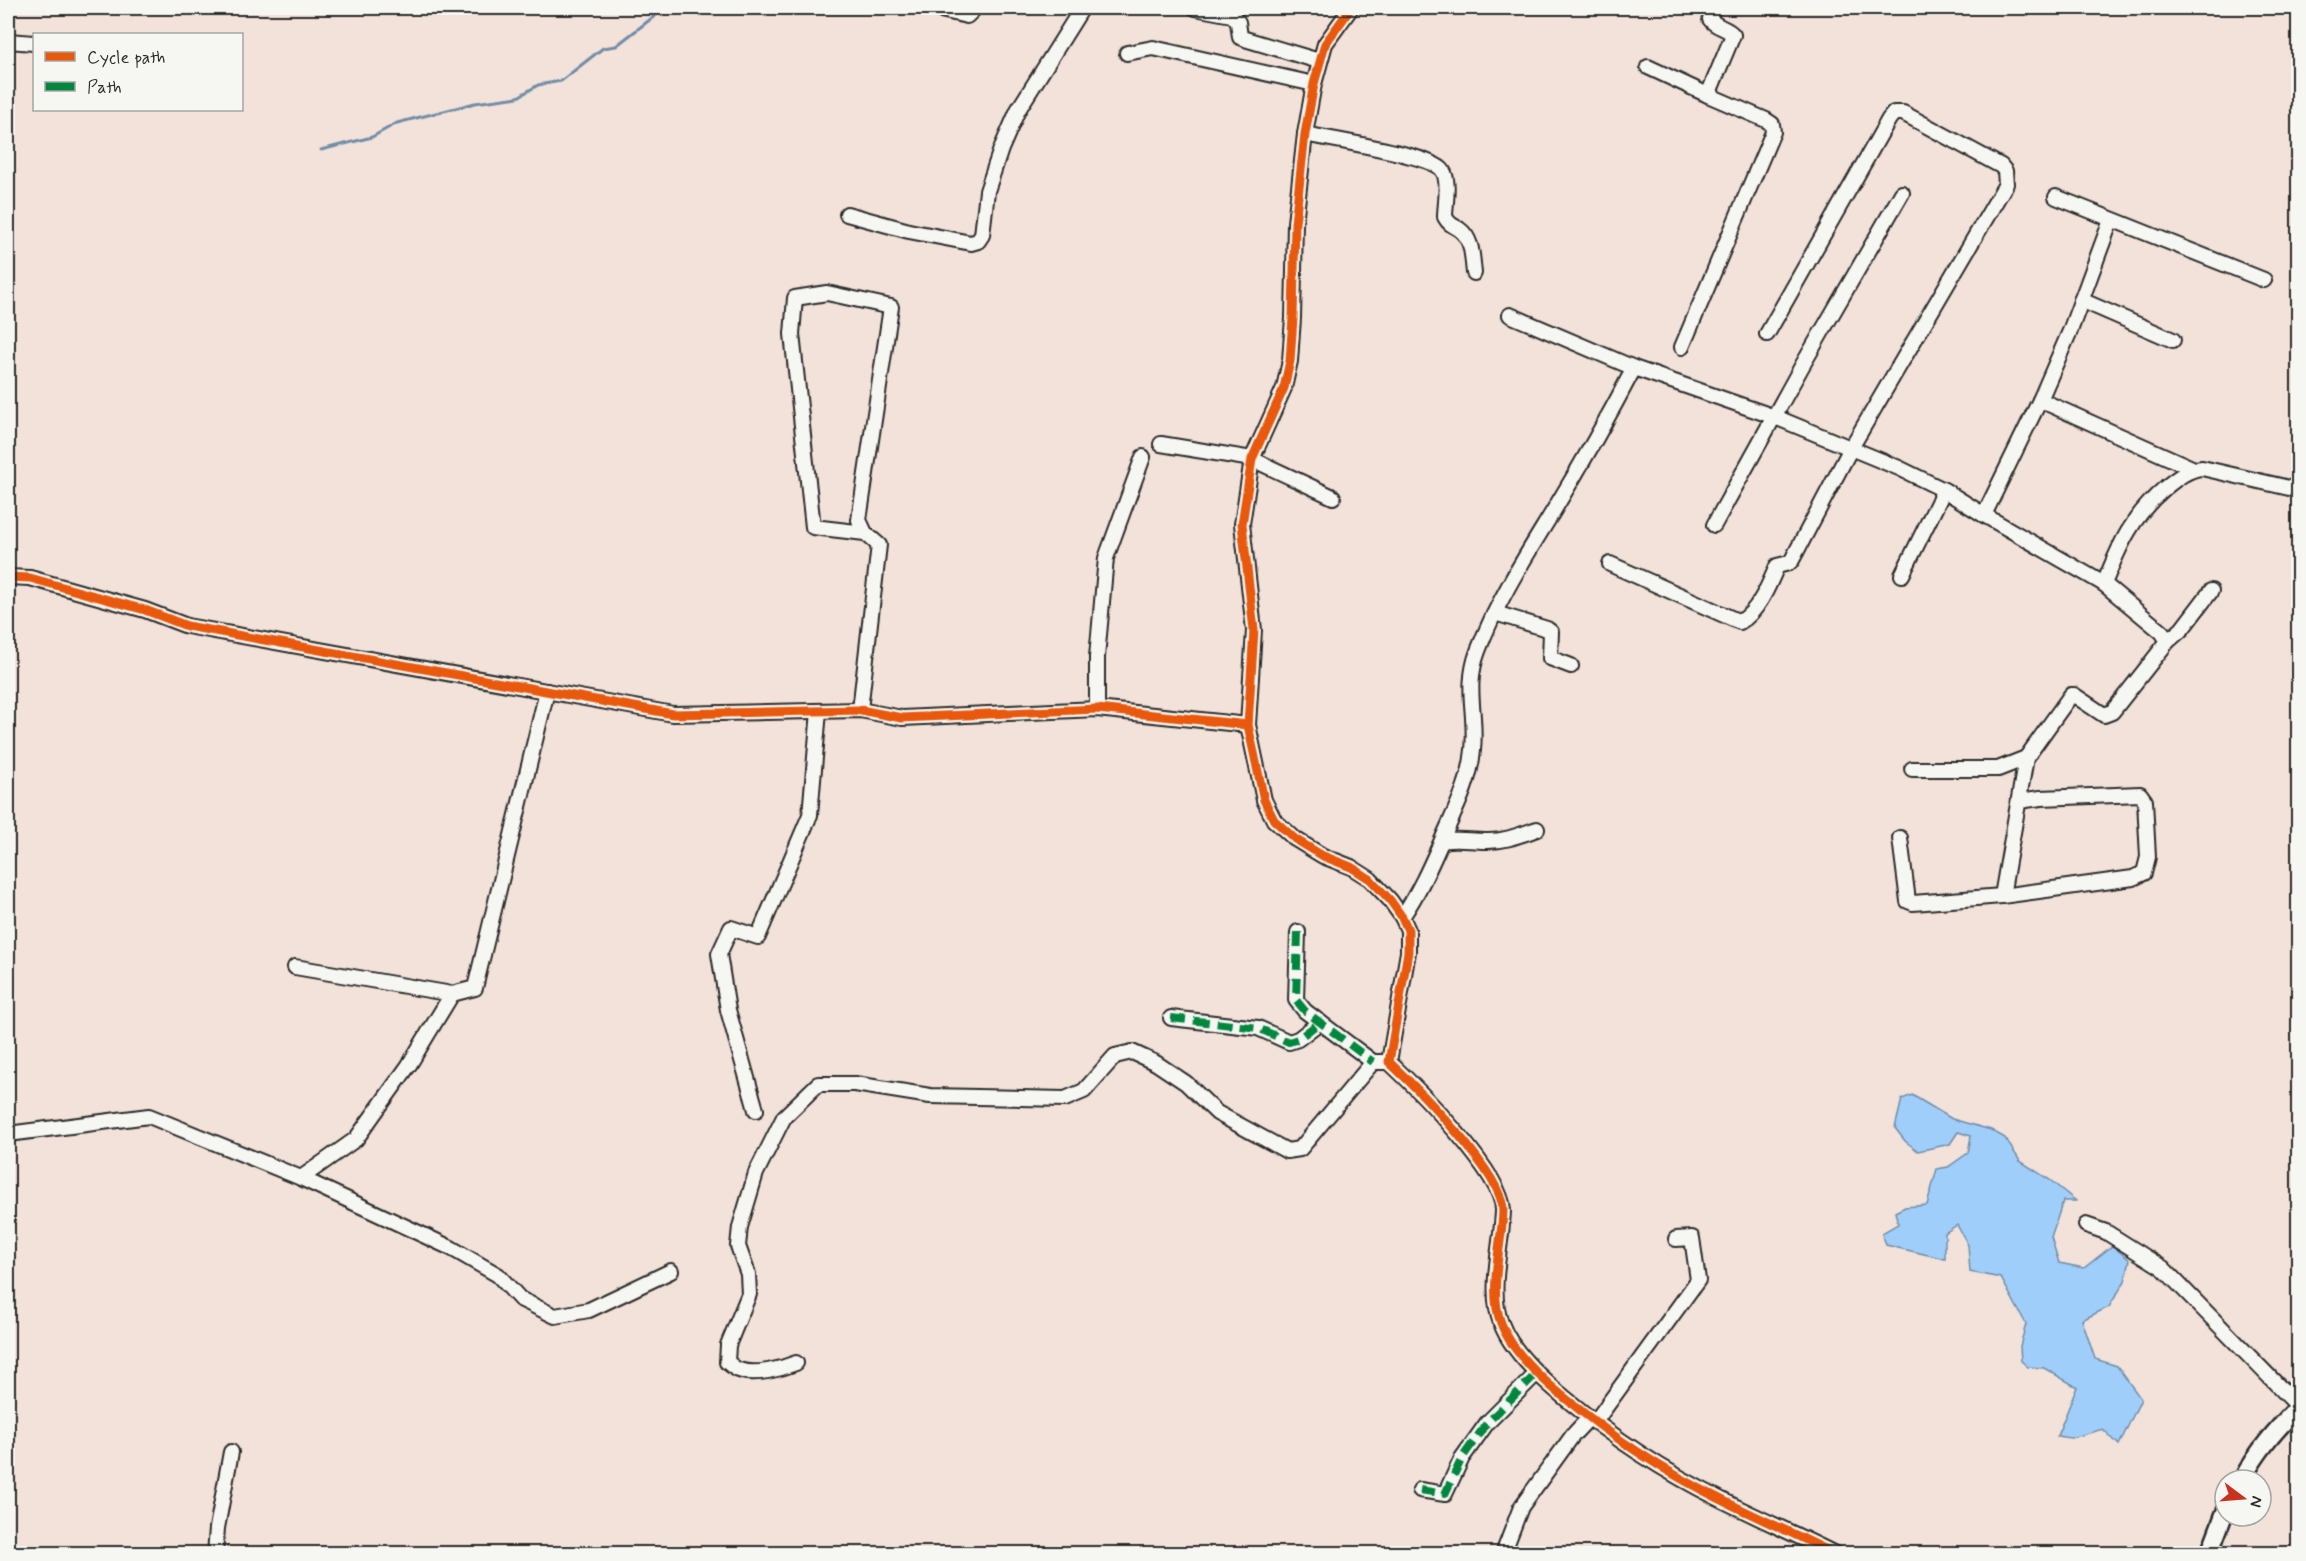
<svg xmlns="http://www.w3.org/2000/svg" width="2306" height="1561" font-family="Mynerve,sans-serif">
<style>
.water{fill:#a0cefb;stroke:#718da8;stroke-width:1.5}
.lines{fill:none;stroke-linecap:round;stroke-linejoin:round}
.stream{stroke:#718da8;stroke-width:3}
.minor-casing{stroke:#2b2b2b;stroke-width:18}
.major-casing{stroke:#2b2b2b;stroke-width:21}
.minor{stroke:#f6f6f2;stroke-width:14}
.major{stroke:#f6f6f2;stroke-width:16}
.quiet{stroke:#00873e;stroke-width:8;stroke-dasharray:15 8;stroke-linecap:butt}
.cycleway-casing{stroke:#f6f6f2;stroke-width:13}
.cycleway{stroke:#e8590c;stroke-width:9}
</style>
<rect width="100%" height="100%" fill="#f2e2d9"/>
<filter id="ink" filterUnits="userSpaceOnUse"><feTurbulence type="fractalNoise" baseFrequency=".0167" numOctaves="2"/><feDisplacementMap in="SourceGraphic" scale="12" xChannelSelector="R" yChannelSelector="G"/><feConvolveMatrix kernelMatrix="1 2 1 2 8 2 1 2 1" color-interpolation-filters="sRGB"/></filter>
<g filter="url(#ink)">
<polygon class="water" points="1912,1095 1952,1119 1991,1130 2005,1138 2020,1161 2050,1180 2076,1201 2063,1201 2051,1237 2059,1263 2084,1268 2112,1246 2130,1260 2125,1281 2109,1307 2082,1320 2095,1359 2117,1366 2141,1399 2119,1445 2103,1429 2071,1438 2057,1436 2077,1387 2044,1368 2028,1367 2021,1361 2020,1346 2026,1324 2001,1278 1970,1272 1968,1245 1957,1225 1945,1233 1945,1259 1886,1245 1882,1233 1898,1224 1895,1212 1905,1207 1927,1205 1937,1169 1948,1167 1968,1153 1971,1136 1958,1132 1950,1144 1918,1151 1905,1141 1895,1128 1902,1099"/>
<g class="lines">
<polyline class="stream" points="321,150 372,137 397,123 475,103 518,97 538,85 561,81 603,48 616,46 665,8"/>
<defs>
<g id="minor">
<polyline points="932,8 967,16 975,8"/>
<polyline points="1195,8 1232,15 1238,22 1240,37 1245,39 1319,61"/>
<path d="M 1351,8 L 1325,44 L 1314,84 L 1305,134 L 1295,223 L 1293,318 L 1290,361 L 1284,388 L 1252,459 L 1242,524 L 1254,630 L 1248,725 L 1264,800 L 1274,820 L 1295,839 L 1323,856 L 1351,867 L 1370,879 L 1390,900 L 1402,917 L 1408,930 L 1408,952 L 1389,1062 C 1417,1088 1504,1175 1503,1211 C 1502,1244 1488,1291 1501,1323 C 1511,1351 1543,1380 1565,1398 C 1612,1437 1665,1472 1720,1499 C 1758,1518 1797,1535 1835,1554"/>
<polyline points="8,41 34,43"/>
<polyline points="1127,53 1153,48 1314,84"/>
<polyline points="1648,67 1708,95"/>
<path d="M 1305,134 C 1327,139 1434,155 1443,171 C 1450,182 1445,204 1445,217 C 1449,224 1452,225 1459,229 C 1473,239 1472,257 1474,273"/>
<polyline points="2056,197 2264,280"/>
<polyline points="847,214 909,231 971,243 978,241 982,235 987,191 1001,149 1018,110 1082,8"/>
<polyline points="2081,300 2173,340"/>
<polyline points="1510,315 1634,368 1775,417 1899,468 1944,490 1984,515 2104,584"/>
<path d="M 1682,347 L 1773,132 L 1772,124 L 1766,120 L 1708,95 L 1733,35 C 1727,27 1716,28 1710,19 L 1713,8"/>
<polyline points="2040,400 2194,469"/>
<polyline points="1161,444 1252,459 1333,497"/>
<polyline points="1984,515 2040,400 2070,331 2111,220"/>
<polyline points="1714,525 1802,366 1902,193"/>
<path d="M 1610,564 L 1733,619 L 1740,622 C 1758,612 1769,585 1777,566 L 1789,563 L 1792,560 L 1851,448 L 2006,184 L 2005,171 L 2001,166 L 1903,113 L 1894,113 L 1889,119 L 1767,334"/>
<polyline points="1902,575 1944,490"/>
<polyline points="8,577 30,578 145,610 187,626 673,714 860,710 902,718 1097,709 1248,725"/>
<polyline points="1495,613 1547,629 1551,632 1550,658 1571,666"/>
<polyline points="2168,641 2182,629 2211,591"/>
<polyline points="1097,709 1097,657 1106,558 1143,457"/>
<polyline points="860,710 879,545 865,533 859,520 891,307 827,293 795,298 792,334 813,527 865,533"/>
<polyline points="1912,769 1998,769 2026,758"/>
<path d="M 2019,801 L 2041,798 L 2140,794 L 2145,801 L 2148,857 L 2144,873 L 2133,878 L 2002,896 L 2026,758 L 2071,695 L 2074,695 L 2104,715 L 2112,712 L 2168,641 L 2162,632 L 2104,584 C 2120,544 2132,516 2166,487 C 2176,479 2188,469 2202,468 L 2298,490"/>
<polyline points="1900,838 1908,901 1913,903 2002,896"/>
<path d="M 1442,841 C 1457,838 1470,841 1485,841 C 1503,842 1520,835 1537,829"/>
<path d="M 1402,917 C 1419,892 1430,867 1442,840 C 1455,810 1470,783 1473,750 C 1477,714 1464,688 1478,651 C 1496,603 1524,559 1551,515 C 1580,467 1608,418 1634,368"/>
<polyline points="1298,932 1296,1000 1305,1011 1373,1062"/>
<polyline points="295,967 452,994 475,988 547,691"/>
<polyline points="1171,1018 1258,1028 1289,1042 1298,1039 1320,1022"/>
<polyline points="756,1110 728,1010 719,954 731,928 758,937 810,815 819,711"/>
<polyline points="8,1134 149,1116 301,1178 356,1139 409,1065 452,994"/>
<polyline points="301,1178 451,1248 498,1275 520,1299 555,1316 589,1310 671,1271"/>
<polyline points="2086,1225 2106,1232 2163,1268 2298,1406"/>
<path d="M 796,1363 C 781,1369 755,1376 739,1370 C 735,1369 730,1364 727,1362 L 728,1345 L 749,1294 L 748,1274 L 738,1246 L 740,1227 L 756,1173 L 784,1117 L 818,1084 L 855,1084 L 930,1096 L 1065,1099 L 1084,1091 L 1115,1056 L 1132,1052 L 1156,1063 L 1186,1083 L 1217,1113 L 1287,1151 L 1300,1149 L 1373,1062 L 1389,1062"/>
<polyline points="1595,1422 1698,1280 1692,1238 1676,1239"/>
<polyline points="1420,1490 1445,1494 1462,1458 1487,1423 1536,1374"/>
<polyline points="215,1554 217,1528 231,1452"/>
<polyline points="1503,1554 1521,1507 1573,1435 1589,1418"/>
</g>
<g id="major">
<path d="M 2242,1480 C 2257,1451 2276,1430 2298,1407"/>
<polyline points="2209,1554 2225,1512"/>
</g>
</defs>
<use href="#minor" class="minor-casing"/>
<use href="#major" class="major-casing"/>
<use href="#minor" class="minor"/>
<use href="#major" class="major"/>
<g class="quiet">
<polyline points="1298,932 1296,1000 1305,1011 1373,1062"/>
<polyline points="1171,1018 1258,1028 1289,1042 1298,1039 1320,1022"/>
<polyline points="1420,1490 1445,1494 1462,1458 1487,1423 1536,1374"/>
</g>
<defs>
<g id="cycleway">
<path d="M 1351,8 L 1325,44 L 1314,84 L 1305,134 L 1295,223 L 1293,318 L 1290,361 L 1284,388 L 1252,459 L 1242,524 L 1254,630 L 1248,725 L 1264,800 L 1274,820 L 1295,839 L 1323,856 L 1351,867 L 1370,879 L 1390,900 L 1402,917 L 1408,930 L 1408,952 L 1389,1062 C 1417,1088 1504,1175 1503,1211 C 1502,1244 1488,1291 1501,1323 C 1511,1351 1543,1380 1565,1398 C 1612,1437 1665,1472 1720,1499 C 1758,1518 1797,1535 1835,1554"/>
<polyline points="8,577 30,578 145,610 187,626 673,714 860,710 902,718 1097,709 1248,725"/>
</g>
</defs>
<use href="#cycleway" class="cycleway-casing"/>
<use href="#cycleway" class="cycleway"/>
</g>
</g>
<rect width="2306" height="1561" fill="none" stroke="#f6f6f2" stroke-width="30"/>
<rect x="15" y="15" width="2276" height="1531" fill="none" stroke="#2b2b2b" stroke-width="2" filter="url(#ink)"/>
<rect x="33" y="33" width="210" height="78" fill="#f6f6f2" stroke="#a5a5a2" stroke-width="1.5"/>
<rect x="45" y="52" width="30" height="9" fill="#e8590c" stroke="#a5a5a2" stroke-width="1.5"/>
<text x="87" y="63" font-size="18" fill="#2b2b2b">Cycle path</text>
<rect x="45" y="82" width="30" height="9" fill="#00873e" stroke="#a5a5a2" stroke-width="1.5"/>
<text x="87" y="93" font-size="18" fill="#2b2b2b">Path</text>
<g transform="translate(2243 1498) rotate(106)"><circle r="28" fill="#f6f6f2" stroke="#a5a5a2" stroke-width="1.5"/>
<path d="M0-4.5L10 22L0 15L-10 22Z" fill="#c8321e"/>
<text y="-9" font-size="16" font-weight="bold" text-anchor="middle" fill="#2b2b2b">N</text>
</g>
</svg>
